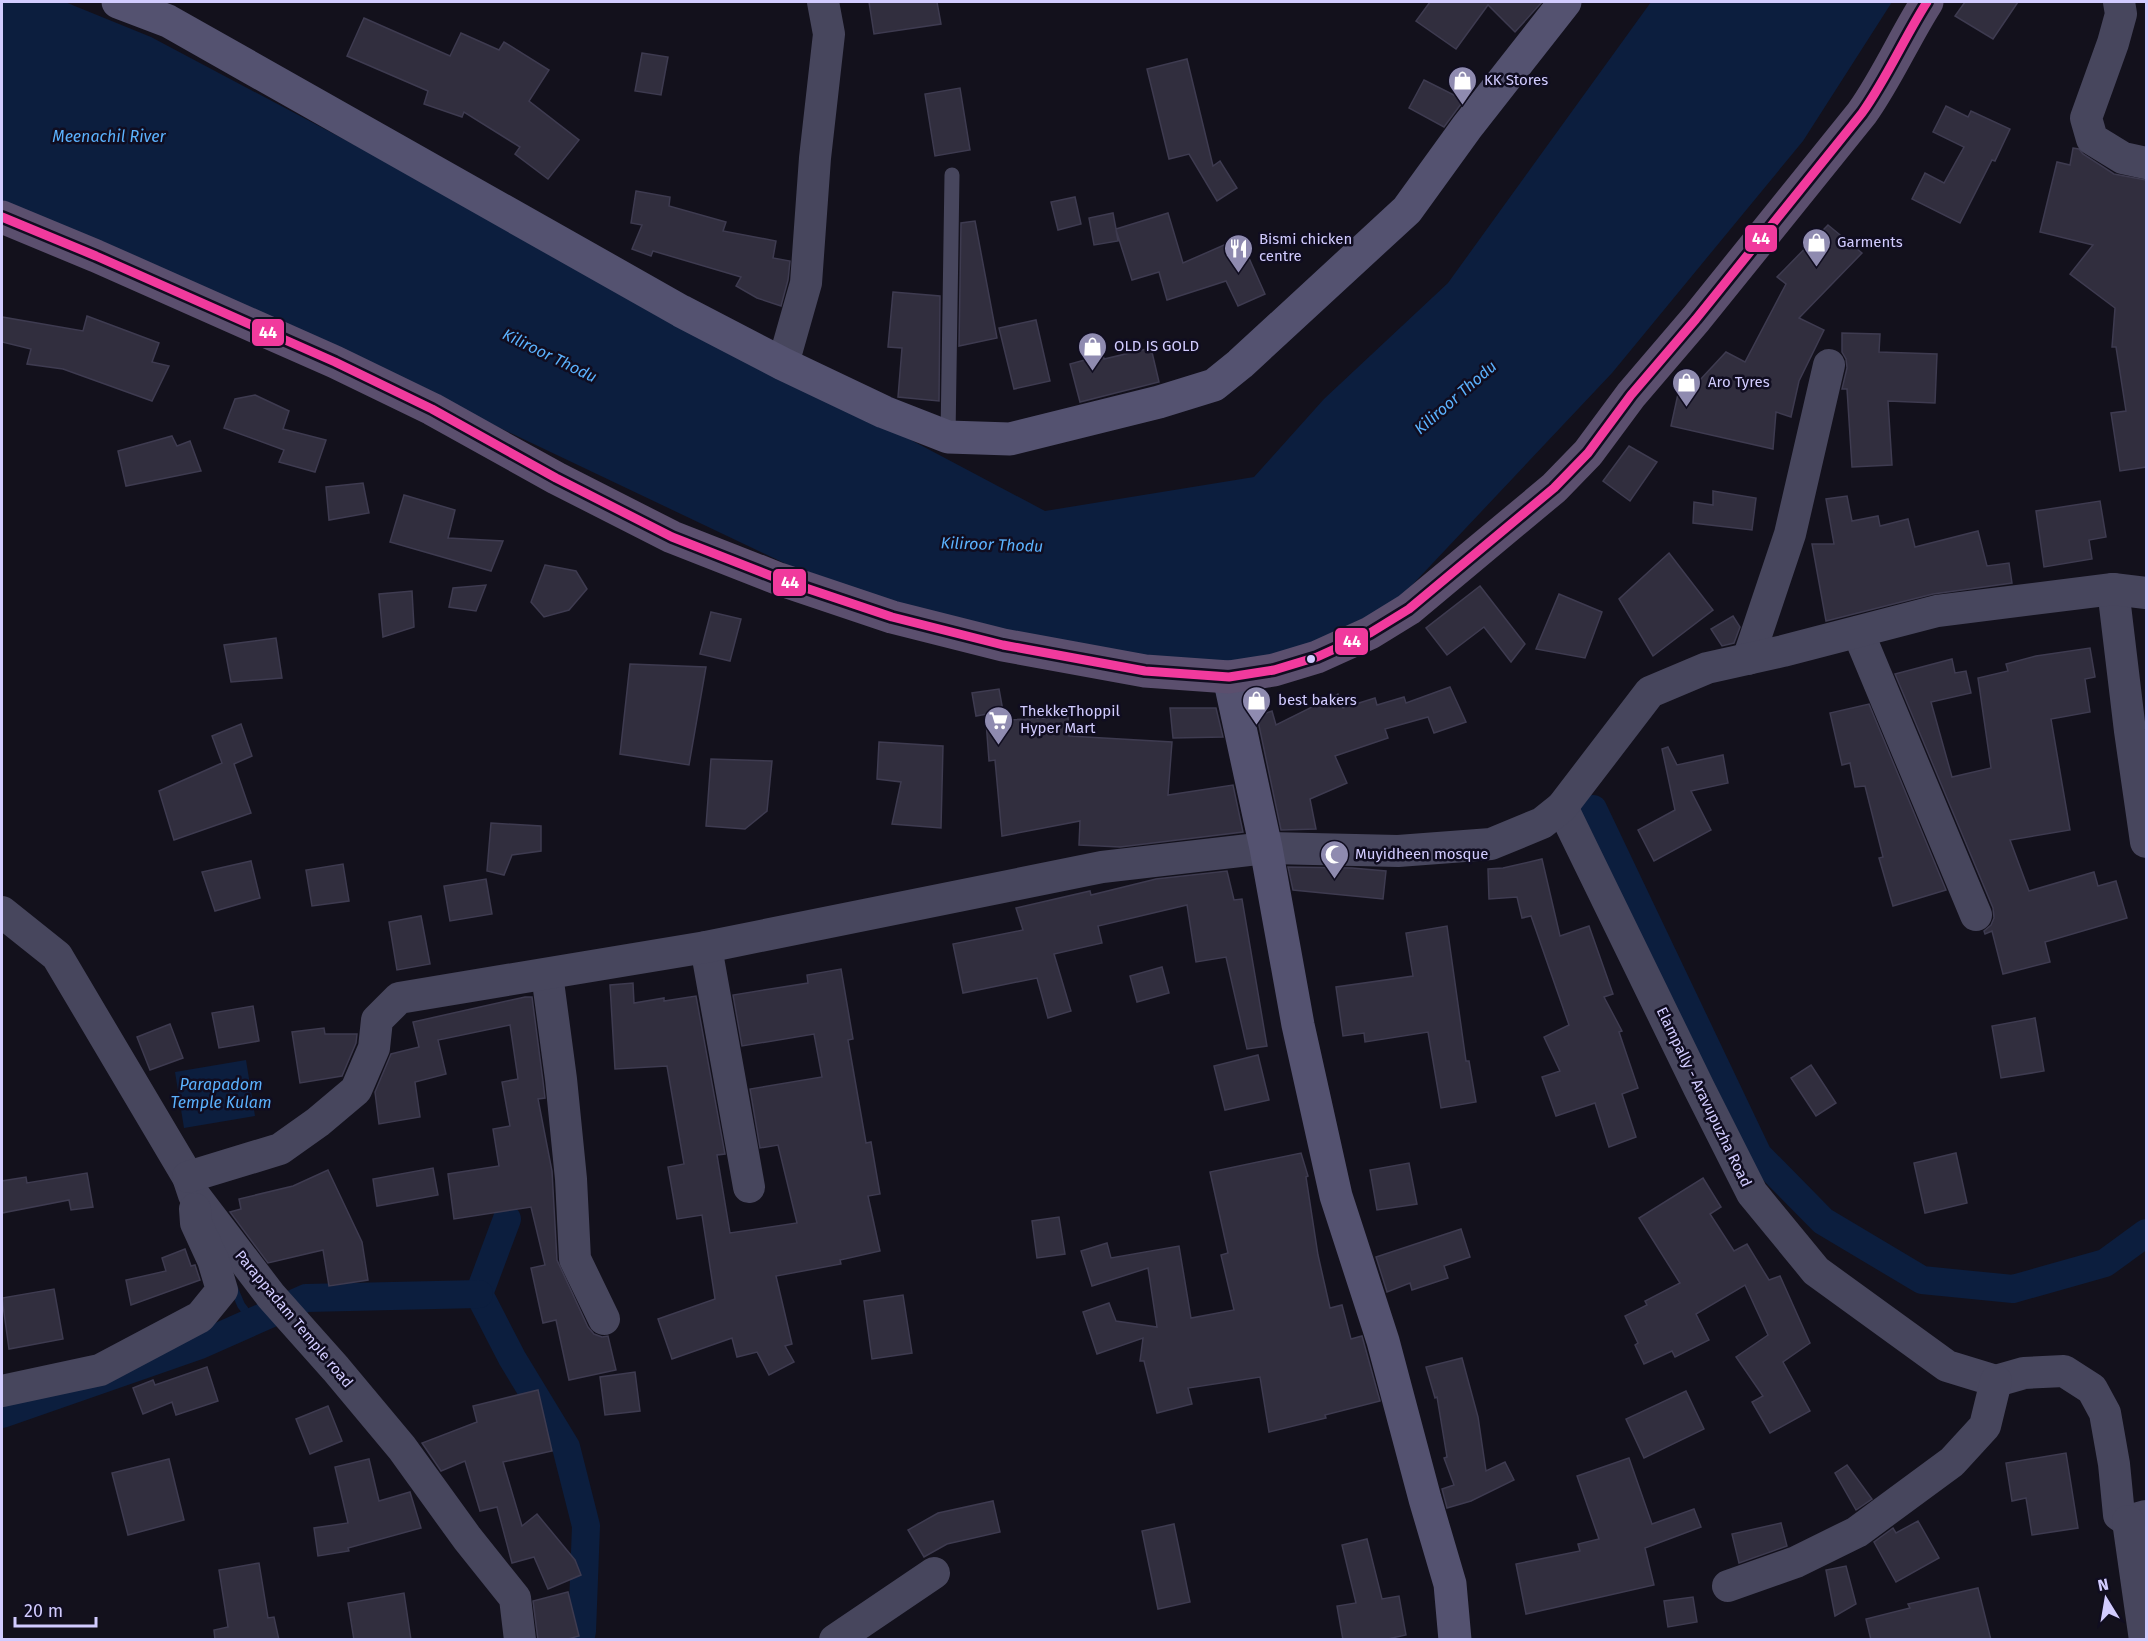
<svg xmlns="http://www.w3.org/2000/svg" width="2148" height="1641" font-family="'Fira Sans',sans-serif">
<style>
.water{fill:#0c1e3e}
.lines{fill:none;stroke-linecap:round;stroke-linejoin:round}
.stream{stroke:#0c1e3e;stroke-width:8}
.canal{stroke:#0c1e3e;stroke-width:28}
.building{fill:#312e3e;stroke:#3e3b50;stroke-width:1.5}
.lane{stroke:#47465d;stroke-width:15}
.street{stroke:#47465d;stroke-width:32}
.secondary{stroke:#545270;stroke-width:33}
.primary{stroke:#5b4f6e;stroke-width:33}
.bus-1-casing{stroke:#100d20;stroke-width:14}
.bus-1{stroke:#f13a9d;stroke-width:9}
.bus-dot{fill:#d2ccff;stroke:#100d20;stroke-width:2}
.labels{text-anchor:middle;stroke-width:5;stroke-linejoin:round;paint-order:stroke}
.poi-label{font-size:15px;fill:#d2ccff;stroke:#100d20;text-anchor:start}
.street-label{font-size:15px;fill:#d2ccff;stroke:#100d20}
.water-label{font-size:16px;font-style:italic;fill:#5bb2fe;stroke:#100d20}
.line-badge{stroke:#100d20;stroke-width:2}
.badge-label{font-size:16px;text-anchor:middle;font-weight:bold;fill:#fff}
</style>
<rect width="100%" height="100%" fill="#13111c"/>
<g class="water">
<polygon points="2,2 65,2 151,37 1045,511 1254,477 1324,399 1448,283 1651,2 1892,2 1803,141 1612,373 1382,617 1264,667 1160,661 971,625 805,573 416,388 2,203"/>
<polygon points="246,1060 255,1116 184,1128 175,1072"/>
</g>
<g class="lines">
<polyline class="stream" points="233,1286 241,1305 253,1321"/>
<g class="canal">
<polyline points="1593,809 1758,1155 1823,1221 1922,1280 2013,1289 2105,1263 2146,1233"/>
<polyline points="507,1219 479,1294 512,1358 566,1447 586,1526 582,1631 580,1640"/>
<polyline points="2,1414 200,1345 306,1298 479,1294"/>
</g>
</g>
<g class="building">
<polygon points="869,2 937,2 941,24 874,34"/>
<polygon points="1430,2 1542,2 1515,32 1488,5 1456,49 1416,21"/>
<polygon points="1965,2 2018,2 1993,39 1955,16"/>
<polygon points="364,18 450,56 461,33 499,50 504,42 549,70 529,101 579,140 548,179 515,154 520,147 464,112 462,117 424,104 428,91 347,56"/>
<polygon points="642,53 668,57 661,95 635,91"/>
<polygon points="1187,59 1213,166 1220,161 1237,188 1217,201 1189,154 1169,159 1147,69"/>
<polygon points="1424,80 1464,100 1444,127 1409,108"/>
<polygon points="960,88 970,150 935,156 925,94"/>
<polygon points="1946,106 1968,117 1971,111 2010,129 1995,161 1992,160 1960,223 1912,199 1925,173 1944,183 1964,147 1933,132"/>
<polygon points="2073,148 2079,149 2083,154 2114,174 2146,180 2146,467 2120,471 2111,413 2126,411 2116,347 2112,347 2115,308 2070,274 2093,245 2040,232 2057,162 2070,165"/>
<polygon points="636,191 670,197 669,206 726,222 723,231 776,241 773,258 790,261 788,280 781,306 757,298 736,286 741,277 653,251 651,256 632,249 642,225 631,223"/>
<polygon points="1075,197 1081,224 1058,230 1051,202"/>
<polygon points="1113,213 1116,229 1168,213 1183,263 1240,238 1265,294 1238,306 1226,281 1167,300 1159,272 1132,280 1116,230 1118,241 1094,245 1089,218"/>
<polygon points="975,221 997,338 959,346 961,223"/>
<polygon points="1828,225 1862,253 1799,318 1824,330 1799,381 1791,417 1776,412 1773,449 1671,426 1678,394 1685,396 1726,352 1745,362 1786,284 1777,277"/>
<polygon points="893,292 940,296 939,401 898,397 902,348 888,347"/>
<polygon points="87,316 159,343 152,362 169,366 152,401 63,369 27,364 31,349 2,342 2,317 83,331"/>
<polygon points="1036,320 1050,381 1014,389 999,328"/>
<polygon points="1842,333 1880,334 1879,352 1937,354 1935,403 1888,401 1892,465 1852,467 1847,389 1842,389 1847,368 1846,359 1842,352"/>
<polygon points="1151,348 1159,382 1080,402 1070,364 1103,355 1104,359"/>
<polygon points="255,395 289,411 283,429 326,440 315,472 279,462 284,450 224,428 235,399"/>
<polygon points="172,436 177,446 190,441 201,471 126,486 118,451"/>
<polygon points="1629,446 1657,462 1630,501 1603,481"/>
<polygon points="363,483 369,513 329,520 326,487"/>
<polygon points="1713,491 1756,498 1752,530 1693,523 1694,502 1713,505"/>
<polygon points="404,495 455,510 448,538 503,541 491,571 390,542"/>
<polygon points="1847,496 1852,521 1878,516 1880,526 1908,519 1915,547 1978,531 1987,566 2009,563 2012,583 1933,594 1826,621 1812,544 1834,544 1826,499"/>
<polygon points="2100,501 2106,537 2089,540 2092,559 2044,567 2036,511"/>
<polygon points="1669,553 1713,610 1653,656 1619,599"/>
<polygon points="545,565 576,571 587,589 569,610 544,617 531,602"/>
<polygon points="486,585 476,611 449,607 453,588"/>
<polygon points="1480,586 1525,644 1511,662 1484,627 1447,655 1426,628"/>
<polygon points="412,591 414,627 383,637 379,594"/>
<polygon points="1559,594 1602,612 1585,658 1536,649"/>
<polygon points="711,612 741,619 730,661 700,654"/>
<polygon points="1733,616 1740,627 1734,643 1722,646 1711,629"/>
<polygon points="276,638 282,678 231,682 224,645"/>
<polygon points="2090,648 2095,677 2085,679 2090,712 2051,719 2070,830 2010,840 2029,891 2094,872 2098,886 2116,881 2127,918 2045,942 2050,962 2003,974 1992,931 1985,934 1984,931 1991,925 1994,918 1993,908 1895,674 1952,659 1955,673 1966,671 1971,693 1931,702 1952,777 1991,768 1978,678 2008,671 2006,664 2036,656"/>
<polygon points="630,664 706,667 689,765 620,754"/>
<polygon points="1450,687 1466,722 1434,733 1428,717 1385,729 1388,738 1335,756 1347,783 1310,799 1316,829 1281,830 1257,716 1272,711 1276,725 1338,694 1343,708 1375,698 1377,705 1404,697 1406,703"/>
<polygon points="999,689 1003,711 976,716 972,693"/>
<polygon points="1869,704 1946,890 1893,906 1879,858 1883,857 1865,786 1855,787 1850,763 1842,765 1830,713"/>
<polygon points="1170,708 1216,708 1223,737 1173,738"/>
<polygon points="1068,717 1069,736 1172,742 1168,795 1233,785 1243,832 1120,847 1079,845 1080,821 1002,836 995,760 989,761 986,721"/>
<polygon points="241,724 252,756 234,764 251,813 174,840 159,791 222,763 212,736"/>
<polygon points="879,742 943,746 941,828 892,824 901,782 877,779"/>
<polygon points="1668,747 1677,765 1723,755 1728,783 1691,791 1711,830 1654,861 1638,830 1675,810 1662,749"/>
<polygon points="711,759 772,761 767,811 745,829 706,826"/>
<polygon points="491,823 541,826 541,851 512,855 504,875 487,871"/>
<polygon points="1542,859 1560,936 1589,926 1613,994 1604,997 1622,1031 1619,1032 1638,1088 1622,1094 1636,1137 1609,1147 1595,1103 1556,1116 1542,1077 1560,1071 1544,1037 1569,1025 1531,916 1522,918 1517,897 1489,899 1488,869 1503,868"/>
<polygon points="251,861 260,898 215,911 202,872"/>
<polygon points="343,864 349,901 312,906 306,870"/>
<polygon points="1288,867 1352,868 1386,871 1383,899 1293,890"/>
<polygon points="1227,871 1234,900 1242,899 1267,1046 1247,1049 1226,957 1196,962 1187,905 1098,926 1102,943 1054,954 1071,1011 1048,1018 1037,978 963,993 953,944 1023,930 1016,908 1090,891 1091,895 1156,879"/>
<polygon points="486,879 492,914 450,921 444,886"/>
<polygon points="421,916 430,964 397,970 389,922"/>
<polygon points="1447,926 1466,1061 1469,1061 1476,1102 1441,1108 1428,1032 1365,1042 1364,1033 1343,1036 1336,987 1413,976 1406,933"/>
<polygon points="1162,967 1169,993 1137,1002 1130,976"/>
<polygon points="841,969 853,1039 848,1040 866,1143 871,1142 880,1194 868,1196 880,1251 840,1260 841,1264 776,1276 792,1344 785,1346 794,1362 769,1375 757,1352 737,1357 732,1338 672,1359 658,1319 715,1299 702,1215 677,1219 668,1167 684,1164 667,1066 615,1069 610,985 633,983 634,1003 664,998 664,1001 696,996 725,1154 717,1155 730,1233 797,1223 778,1145 760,1148 750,1089 822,1077 814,1034 742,1046 733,995 808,983 807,975"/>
<polygon points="525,997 532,997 543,1081 545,1098 538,1099 552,1171 557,1260 588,1327 594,1334 602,1337 608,1336 616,1370 569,1380 556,1320 543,1323 531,1268 545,1265 531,1207 454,1219 448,1174 499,1166 493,1129 510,1126 502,1082 518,1079 510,1025 438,1040 446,1074 415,1082 420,1117 379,1124 375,1092 391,1054 419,1047 413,1022"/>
<polygon points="253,1006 259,1041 219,1048 212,1013"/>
<polygon points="2035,1018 2044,1071 2001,1078 1992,1026"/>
<polygon points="170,1024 183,1058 150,1070 137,1037"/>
<polygon points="324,1028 325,1034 357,1034 356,1043 342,1076 300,1083 292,1032"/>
<polygon points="1258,1055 1269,1100 1225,1110 1214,1066"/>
<polygon points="1811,1065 1836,1103 1816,1116 1791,1078"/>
<polygon points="1301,1153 1308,1176 1306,1177 1318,1255 1330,1308 1342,1305 1351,1339 1362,1336 1380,1401 1325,1415 1326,1418 1269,1432 1260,1377 1188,1388 1192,1404 1157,1413 1144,1361 1140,1361 1143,1338 1097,1354 1083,1312 1109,1303 1116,1321 1157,1327 1148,1268 1092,1286 1081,1251 1107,1243 1111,1258 1179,1246 1191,1318 1234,1310 1221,1255 1228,1253 1210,1172"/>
<polygon points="1956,1153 1967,1203 1925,1213 1914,1163"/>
<polygon points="1409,1163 1417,1204 1377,1210 1370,1170"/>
<polygon points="433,1168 438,1195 377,1206 373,1179"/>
<polygon points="328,1170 362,1242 368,1280 329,1286 323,1250 268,1263 230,1212 241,1209 239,1199 293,1186"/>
<polygon points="87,1173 93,1207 71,1210 69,1200 2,1213 2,1181 26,1177 27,1183"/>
<polygon points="1703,1178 1721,1207 1710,1214 1734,1251 1747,1244 1769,1280 1780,1276 1810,1343 1783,1362 1810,1411 1770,1433 1752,1402 1763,1396 1736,1357 1768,1335 1745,1285 1696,1314 1709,1340 1675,1357 1672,1351 1644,1364 1635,1345 1638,1343 1625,1316 1647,1305 1645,1301 1680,1283 1639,1218"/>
<polygon points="1059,1217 1065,1254 1037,1258 1032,1221"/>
<polygon points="1461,1229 1470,1257 1444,1266 1448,1278 1412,1290 1410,1283 1387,1292 1376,1257"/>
<polygon points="185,1249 191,1266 195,1265 200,1280 131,1305 126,1280 166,1271 162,1258"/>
<polygon points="54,1289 63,1339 9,1349 2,1298"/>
<polygon points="903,1295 912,1353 872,1359 864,1301"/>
<polygon points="1462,1358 1478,1417 1486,1471 1505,1462 1514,1480 1471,1501 1447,1508 1442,1489 1454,1485 1444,1458 1447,1457 1437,1397 1435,1398 1426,1367"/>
<polygon points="207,1367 218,1401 176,1415 172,1402 143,1414 133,1388 153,1380 155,1385"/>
<polygon points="635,1372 640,1411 605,1415 600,1377"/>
<polygon points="538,1390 552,1451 503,1462 522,1526 537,1514 575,1560 581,1575 548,1589 534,1557 512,1563 497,1507 480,1511 465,1461 441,1471 422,1443 477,1422 473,1406"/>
<polygon points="1686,1391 1704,1429 1644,1458 1626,1419"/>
<polygon points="328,1406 342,1441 310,1454 296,1419"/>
<polygon points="2066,1453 2078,1528 2032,1535 2026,1498 2012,1501 2006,1463"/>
<polygon points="1629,1458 1652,1524 1694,1509 1701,1527 1645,1548 1654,1585 1526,1614 1516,1564 1580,1551 1578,1544 1599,1539 1577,1476"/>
<polygon points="169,1459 184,1520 128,1535 112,1473"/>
<polygon points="369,1459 379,1501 410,1492 421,1528 348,1548 349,1551 318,1556 314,1528 348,1523 335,1467"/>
<polygon points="1847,1465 1872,1499 1856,1510 1835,1473"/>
<polygon points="993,1501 1000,1532 947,1544 924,1557 908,1530 938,1513"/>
<polygon points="1918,1521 1939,1558 1896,1582 1874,1542 1893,1528 1896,1533"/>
<polygon points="1781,1523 1787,1546 1739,1563 1732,1534"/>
<polygon points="1174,1524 1190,1602 1158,1609 1142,1531"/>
<polygon points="1367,1539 1382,1599 1399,1596 1406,1635 1383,1640 1343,1640 1337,1606 1356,1603 1342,1545"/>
<polygon points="259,1563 268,1618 274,1617 279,1640 215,1640 214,1630 228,1627 219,1570"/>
<polygon points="1846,1566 1856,1604 1835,1616 1826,1570"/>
<polygon points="1978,1588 1991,1640 1871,1640 1866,1619 1910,1608 1908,1604"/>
<polygon points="568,1592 579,1636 564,1640 538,1640 533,1601"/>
<polygon points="404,1593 411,1640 354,1640 348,1603"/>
<polygon points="1693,1597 1697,1622 1668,1627 1664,1601"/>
</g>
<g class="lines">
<polyline class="lane" points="948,437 952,175"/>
<g class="street">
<polyline points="2119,2 2121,14 2113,43 2086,118 2092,139 2123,158 2146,163"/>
<polyline points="783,364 806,283 815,158 829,34 823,2"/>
<polyline points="2113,589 2130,731 2146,842"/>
<polyline points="1858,632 1976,915"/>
<polyline points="1748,659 1790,534 1829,365"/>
<polyline points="1562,807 1699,1088 1752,1193 1816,1271 1947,1366 1996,1381 2024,1373 2064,1371 2092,1389 2105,1413 2114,1464 2119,1515 2128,1521 2146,1516"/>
<polyline points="2,912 57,956 188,1177 194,1195 271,1296 336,1369 402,1448 467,1538 515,1598 520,1640"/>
<polyline points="706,947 749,1187"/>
<polyline points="547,974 561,1079 571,1179 575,1259 604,1319"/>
<polyline points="188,1177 280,1149 318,1122 356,1090 374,1048 377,1020 399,998 706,947 1102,867 1266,848 1398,851 1491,844 1542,823 1562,807 1650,692 1707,668 1783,651 1937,611 2113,589 2146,593"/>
<polyline points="2,1391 100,1370 200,1317 222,1290 213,1260 196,1223 195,1209"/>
<polyline points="2128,1521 2145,1640"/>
<polyline points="1728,1586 1796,1562 1857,1532 1952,1462 1985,1426 1996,1381"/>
<polyline points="835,1640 934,1573"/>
</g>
<g class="secondary">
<polyline points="118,2 168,21 681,311 783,364 884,412 948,437 1010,439 1159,402 1214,385 1240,364 1407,210 1467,127 1565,2"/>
<polyline points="1229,677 1266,848 1298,1025 1336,1196 1383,1341 1425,1499 1450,1584 1455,1640"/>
</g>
<path class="primary" d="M 2,217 L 96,256 L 335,362 L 432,409 L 556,478 L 672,537 L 779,579 L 892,617 L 1003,645 L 1145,671 L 1229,677 L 1274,670 L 1317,657 L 1370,633 L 1409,609 L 1554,488 L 1588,453 L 1631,395 L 1696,319 L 1862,113 C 1887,78 1904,38 1927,2"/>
<defs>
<path id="bus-1" d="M 2,217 L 96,256 L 335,362 L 432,409 L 556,478 L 672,537 L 779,579 L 892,617 L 1003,645 L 1145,671 L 1229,677 L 1274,670 L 1317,657 L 1370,633 L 1409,609 L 1554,488 L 1588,453 L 1631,395 L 1696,319 L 1862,113 C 1887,78 1904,38 1927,2"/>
</defs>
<use href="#bus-1" class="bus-1-casing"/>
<use href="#bus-1" class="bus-1"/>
</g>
<defs>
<symbol id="shop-pin" viewBox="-11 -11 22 30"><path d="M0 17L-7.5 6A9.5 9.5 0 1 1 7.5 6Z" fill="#8f8bb0" stroke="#100d20"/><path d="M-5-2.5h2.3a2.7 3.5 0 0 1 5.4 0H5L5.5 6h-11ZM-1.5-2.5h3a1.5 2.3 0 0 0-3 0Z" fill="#fff"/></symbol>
<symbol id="restaurant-pin" viewBox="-11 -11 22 30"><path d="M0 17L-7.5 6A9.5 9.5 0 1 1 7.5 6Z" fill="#8f8bb0" stroke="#100d20"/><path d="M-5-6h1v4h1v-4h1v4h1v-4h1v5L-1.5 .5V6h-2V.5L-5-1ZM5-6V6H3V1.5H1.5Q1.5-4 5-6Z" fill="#fff"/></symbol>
<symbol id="supermarket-pin" viewBox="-11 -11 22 30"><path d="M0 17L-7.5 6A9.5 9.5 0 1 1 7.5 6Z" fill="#8f8bb0" stroke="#100d20"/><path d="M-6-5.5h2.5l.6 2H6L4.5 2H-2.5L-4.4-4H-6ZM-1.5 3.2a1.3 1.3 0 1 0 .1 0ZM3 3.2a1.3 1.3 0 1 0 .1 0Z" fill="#fff"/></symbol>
<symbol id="mosque-pin" viewBox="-11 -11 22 30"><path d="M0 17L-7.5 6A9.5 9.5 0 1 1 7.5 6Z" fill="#8f8bb0" stroke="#100d20"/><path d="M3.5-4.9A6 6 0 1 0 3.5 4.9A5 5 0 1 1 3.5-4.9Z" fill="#fff"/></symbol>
</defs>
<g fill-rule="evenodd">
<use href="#shop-pin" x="1446" y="64" width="33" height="45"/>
<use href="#shop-pin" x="1800" y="226" width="33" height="45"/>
<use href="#restaurant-pin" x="1222" y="232" width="33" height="45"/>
<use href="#shop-pin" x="1076" y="330" width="33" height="45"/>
<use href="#shop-pin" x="1670" y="366" width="33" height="45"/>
<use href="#shop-pin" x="1240" y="684" width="33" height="45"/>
<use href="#supermarket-pin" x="982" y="704" width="33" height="45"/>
<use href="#mosque-pin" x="1318" y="838" width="33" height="45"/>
</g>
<circle class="bus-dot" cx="1311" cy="659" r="5"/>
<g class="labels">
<g class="poi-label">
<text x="1484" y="85">KK Stores</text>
<text x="1259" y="244">Bismi chicken<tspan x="1259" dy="17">centre</tspan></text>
<text x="1837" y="247">Garments</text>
<text x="1114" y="351">OLD IS GOLD</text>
<text x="1708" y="387">Aro Tyres</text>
<text x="1278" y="705">best bakers</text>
<text x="1020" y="716">ThekkeThoppil<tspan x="1020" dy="17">Hyper Mart</tspan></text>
<text x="1355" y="859">Muyidheen mosque</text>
</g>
<g class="street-label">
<text transform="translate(1704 1097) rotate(64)" y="5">Elampally - Aravupuzha Road</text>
<text transform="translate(294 1319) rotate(50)" y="5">Parappadam Temple road</text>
</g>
<g class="water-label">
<text x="109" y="142">Meenachil River</text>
<text transform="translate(550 355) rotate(26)" y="6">Kiliroor Thodu</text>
<text transform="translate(1455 397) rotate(-41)" y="6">Kiliroor Thodu</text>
<text transform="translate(992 544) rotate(2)" y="6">Kiliroor Thodu</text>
<text x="221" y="1090">Parapadom<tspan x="221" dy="18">Temple Kulam</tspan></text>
</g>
</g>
<g class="line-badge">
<rect x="1744" y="224" width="34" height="29" rx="6" fill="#f13a9d"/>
<rect x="251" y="318" width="34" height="29" rx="6" fill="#f13a9d"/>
<rect x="772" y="568" width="35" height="29" rx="6" fill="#f13a9d"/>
<rect x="1334" y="627" width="35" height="29" rx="6" fill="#f13a9d"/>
</g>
<g class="badge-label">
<text x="1761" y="244">44</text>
<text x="268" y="338">44</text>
<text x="790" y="588">44</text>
<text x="1352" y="647">44</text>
</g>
<rect width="2148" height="1641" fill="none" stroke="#d2ccff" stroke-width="6"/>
<g transform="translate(2106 1599) rotate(349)" stroke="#100d20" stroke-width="4.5" paint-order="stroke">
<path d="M0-4.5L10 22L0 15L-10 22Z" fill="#d2ccff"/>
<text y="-9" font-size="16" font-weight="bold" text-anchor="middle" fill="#d2ccff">N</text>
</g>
<path d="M15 1617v9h81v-9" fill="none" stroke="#d2ccff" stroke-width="3"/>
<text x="24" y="1617" font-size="18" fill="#d2ccff" stroke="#100d20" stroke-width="4.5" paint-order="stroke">20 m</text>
</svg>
